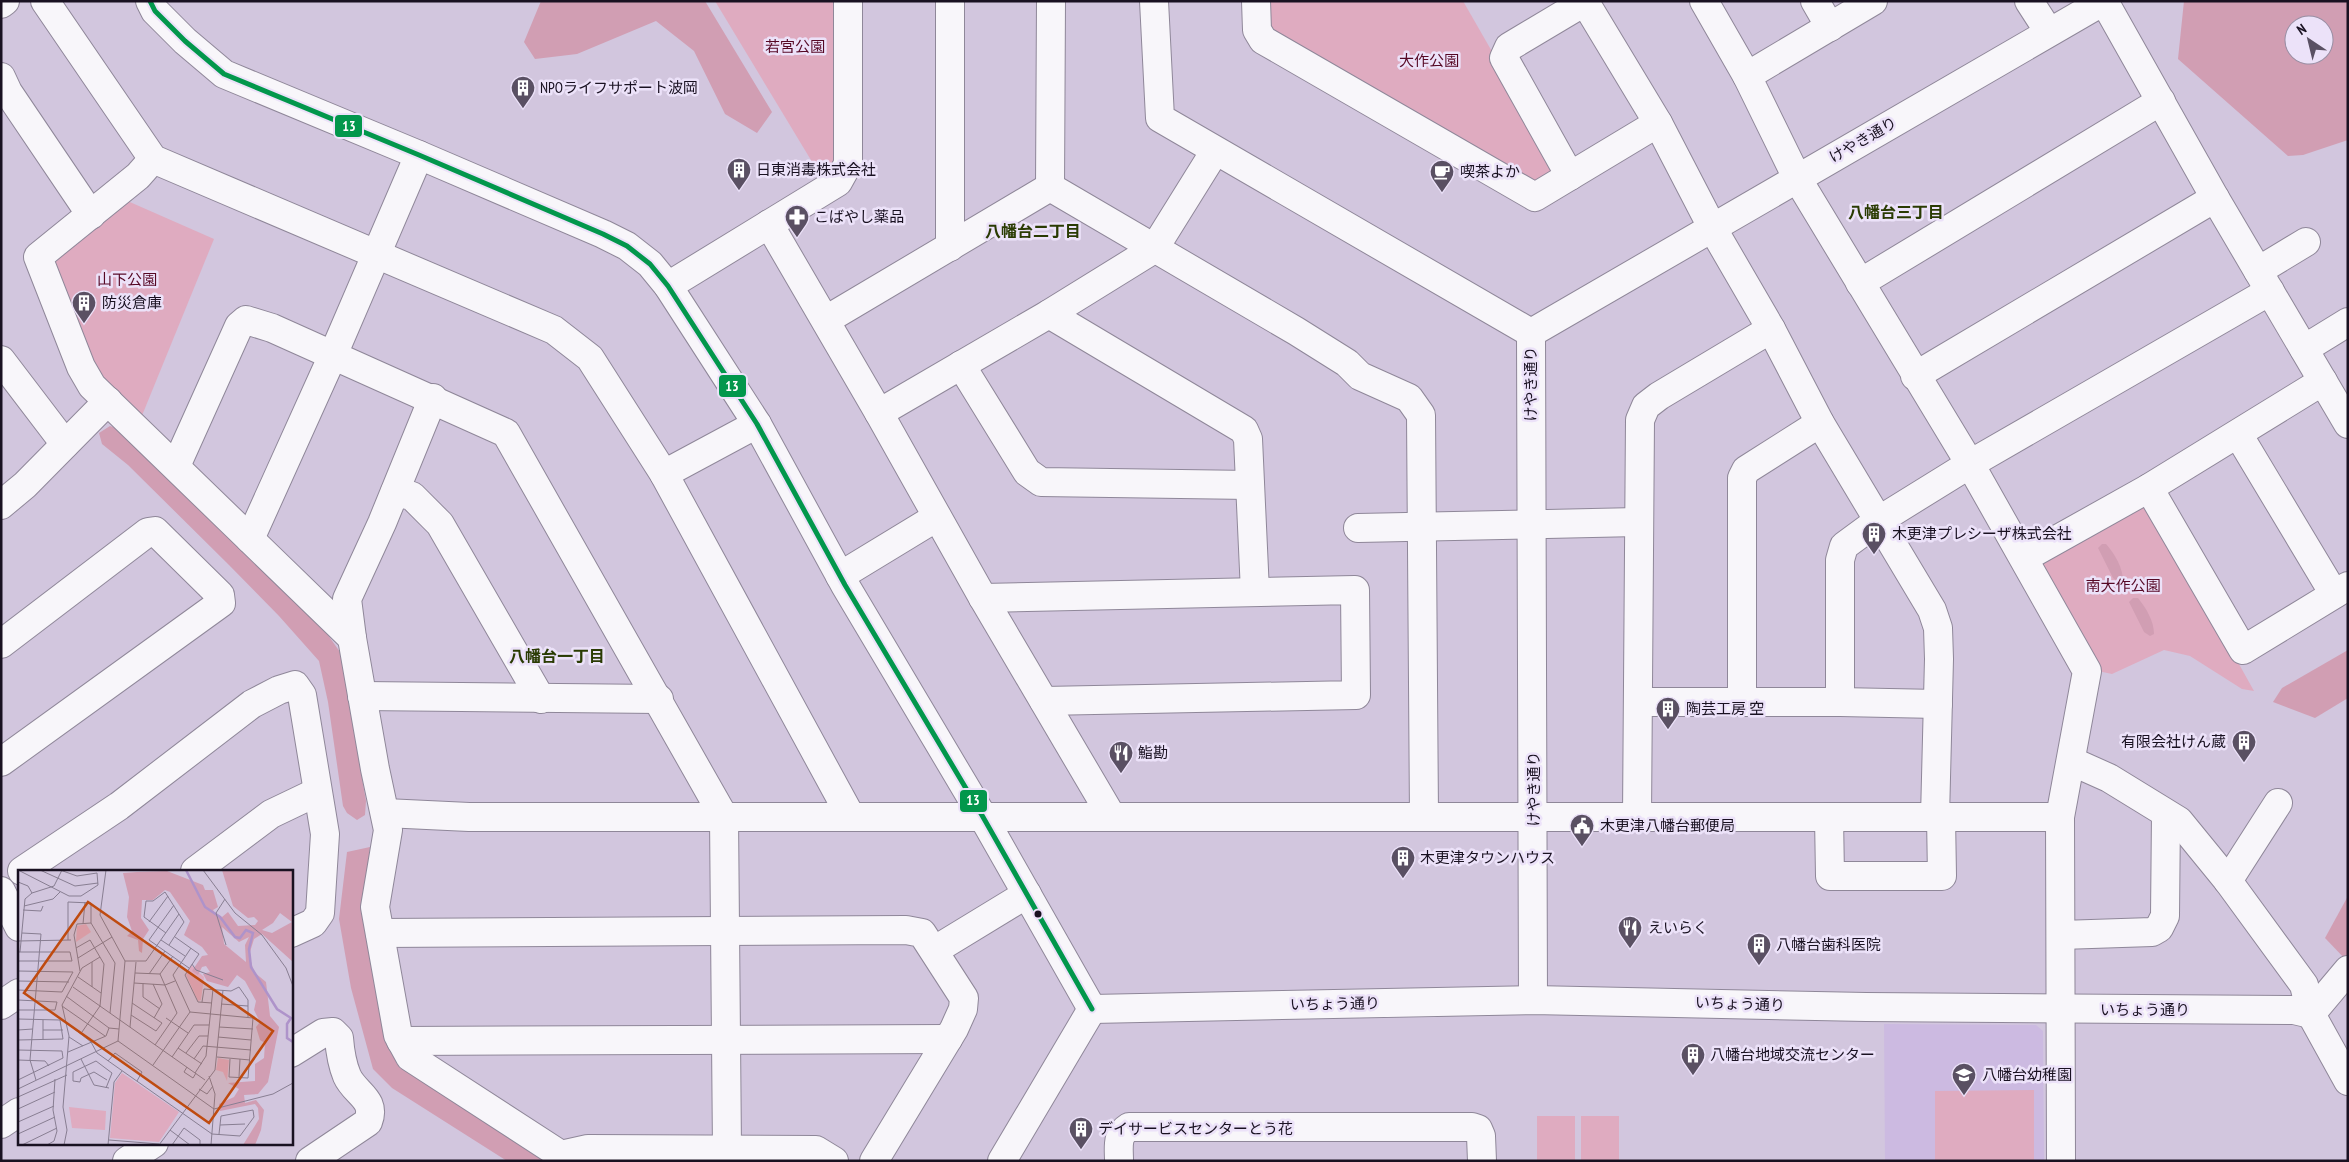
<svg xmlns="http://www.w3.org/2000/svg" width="2349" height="1162" font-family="'PT Sans Narrow','Noto Sans JP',sans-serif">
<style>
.built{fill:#ccbae1}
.green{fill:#dfabc0}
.forest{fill:#d19eb3;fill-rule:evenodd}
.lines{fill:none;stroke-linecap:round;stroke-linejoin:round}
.minor-casing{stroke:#8f8799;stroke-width:30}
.minor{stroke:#f8f6fa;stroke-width:28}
.bus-1-casing{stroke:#ece2f9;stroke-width:9}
.bus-1{stroke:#02974c;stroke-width:5}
.bus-dot{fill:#191121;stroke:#ece2f9;stroke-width:2}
.labels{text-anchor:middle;stroke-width:5;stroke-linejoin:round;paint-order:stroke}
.park-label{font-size:15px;fill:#560825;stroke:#ece2f9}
.poi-label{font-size:15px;fill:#191121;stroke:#ece2f9;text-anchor:start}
.street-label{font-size:15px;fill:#191121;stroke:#ece2f9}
.neighbourhood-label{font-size:16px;font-weight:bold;fill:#2a3b03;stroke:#ece2f9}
.inset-river{fill:none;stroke:#ae93ca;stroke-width:2.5}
.inset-road{fill:none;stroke:#887e92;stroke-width:1}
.view{fill:#bf4b10;fill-opacity:0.15;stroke:#bf4b10;stroke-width:2.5}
.inset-edge{fill:none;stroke:#191121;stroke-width:2.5}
.line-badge{stroke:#ece2f9;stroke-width:2}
.badge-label{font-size:14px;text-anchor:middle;font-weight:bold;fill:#fff}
</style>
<rect width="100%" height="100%" fill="#d2c6de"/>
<polygon class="built" points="1884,1024 2036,1025 2043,1031 2044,1161 1885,1161"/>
<g class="green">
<polygon points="715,1 840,1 839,162 823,180"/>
<polygon points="1265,1 1463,1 1556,163 1551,177 1540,185 1266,38"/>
<polygon points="123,199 214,239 141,418 96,374 51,268 56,256"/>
<polygon points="2146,503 2191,578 2254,691 2242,689 2190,656 2164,650 2112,674 2098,671 2040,569 2043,556"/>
<polygon points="2034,1090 2034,1161 1935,1161 1935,1091"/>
<rect x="1537" y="1116" width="38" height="45"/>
<rect x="1581" y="1116" width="38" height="45"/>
</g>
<g class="forest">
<polygon points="541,1 705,1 772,112 757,133 725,114 694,51 656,21 577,54 535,59 524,42"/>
<path d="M 2184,1 L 2348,1 L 2348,140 L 2303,155 L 2288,156 L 2178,59 ZM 2294,25 L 2324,25 L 2324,55 L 2294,55 Z"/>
<polygon points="110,426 119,429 323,628 340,652 366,801 365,815 357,820 347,813 343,806 328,702 319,661 279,616 229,565 128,465 102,444 99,433"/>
<path d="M 2102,544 L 2106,544 C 2115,554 2123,568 2123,581 L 2119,582 L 2113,578 L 2098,548 Z"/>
<path d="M 2133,598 L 2138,598 C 2146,608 2154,621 2154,634 L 2150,636 L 2144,632 L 2129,602 Z"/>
<polygon points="2348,650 2348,698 2315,718 2273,702 2282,688"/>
<polygon points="370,847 363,915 387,1038 397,1064 544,1161 507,1161 392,1088 373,1069 351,988 339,919 347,852"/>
<polygon points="2348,896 2348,962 2325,938"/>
</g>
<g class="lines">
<defs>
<g id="minor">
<polyline points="45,1 153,159 554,330 590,358 664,474 851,817"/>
<polyline points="150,1 155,11 185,41 224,74 419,155 603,234 627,246 650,264 668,286 757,424 845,585 983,817 1092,1009"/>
<polyline points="1154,1 1160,118 1531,333"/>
<polyline points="1256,1 1257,30 1263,40 1535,197 1658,123"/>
<polyline points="1704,1 1747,76 1797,178 1970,464 2087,671 2060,817 2061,1161"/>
<polyline points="1815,1 1830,27"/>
<polyline points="2029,1 2049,32"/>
<polyline points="1585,2 1658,123 1713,229 1771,329 1820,423 1932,610 1938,628 1939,659 1935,817"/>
<polyline points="1,4 5,1"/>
<polyline points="1747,76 1873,1"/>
<polyline points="1,77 8,92 91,215"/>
<polyline points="153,159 138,176 38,257 81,367 92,386 352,638"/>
<polyline points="1570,176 1504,58 1509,47 1586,1"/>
<polyline points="1050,187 1296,331 1347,363 1360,376 1409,398 1421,415 1424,817"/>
<polyline points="1050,187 1051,1"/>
<polyline points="769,224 879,413 983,598 1112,817"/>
<polyline points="950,247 950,1"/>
<polyline points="2258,271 2306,242"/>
<polyline points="1860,283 2161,101"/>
<polyline points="668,286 838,182 848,164 848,1"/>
<polyline points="1049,314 1244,430 1248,439 1255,592"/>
<polyline points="826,320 1050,187"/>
<polyline points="2304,349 2348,322"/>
<polyline points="1,360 65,444"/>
<polyline points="961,365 1027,472 1041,482 1250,485"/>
<polyline points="1915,376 2215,198"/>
<polyline points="433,398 382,523 347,599 352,638 375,769 388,830 375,907 398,1035 410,1057 561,1155 565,1161"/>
<polyline points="879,413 1049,314 1154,249 1215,151"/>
<polyline points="2238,434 2334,594"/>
<polyline points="176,466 239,326 246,320 272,328 506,433 724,817 727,1150"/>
<polyline points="664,474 757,424"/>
<polyline points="2149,488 2243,650 2348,586"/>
<polyline points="395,492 412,496 440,524 541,699"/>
<polyline points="1,505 25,485 108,401"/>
<polyline points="1358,528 1638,522"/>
<polyline points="250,539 333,355 419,155"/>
<polyline points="2024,558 2149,488 2323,381"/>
<polyline points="840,576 937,517"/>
<polyline points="983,598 1355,590 1356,695 1044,701"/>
<polyline points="1,644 148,532 155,531 220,595 221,603 1,762"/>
<polyline points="362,696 659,699"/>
<polyline points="1638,702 1840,702 1938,704"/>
<polyline points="1742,702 1742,478 1746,470 1820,423"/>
<polyline points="1840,702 1840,560 1844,546 1878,521 1970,464 2270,291"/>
<polyline points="2071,761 2109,778 2179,821 2228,881 2304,985 2311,1014 2348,1081"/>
<polyline points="385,813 469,817 2060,817"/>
<polyline points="1637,817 1640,420 1646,406 1659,396 1771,329"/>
<polyline points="1829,817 1830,876 1942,876 1941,817"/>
<polyline points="22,871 119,806 252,704 279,690 295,685 302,695 325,834 320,913 313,923 291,933"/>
<polyline points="195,871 271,814 317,792"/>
<polyline points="2228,881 2278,803"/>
<polyline points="1,891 19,927"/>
<polyline points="380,933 906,930 922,933 964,998 963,1009 954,1029 874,1161"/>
<polyline points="2061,935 2152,932 2159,928 2165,916 2166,814"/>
<polyline points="935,950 1027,894"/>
<polyline points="1533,1000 1531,333 2097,5 2108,8 2215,198 2348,424"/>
<polyline points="1,1005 19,993"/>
<polyline points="1092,1009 1533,1000 1866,1007 2294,1010 2311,1014"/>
<polyline points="2311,1014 2348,970"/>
<polyline points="401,1041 948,1039"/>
<path d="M 291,1053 L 323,1033 L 333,1032 L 339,1038 C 340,1051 342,1064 347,1076 C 355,1094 377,1099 368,1122 L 310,1161"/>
<polyline points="1,1124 19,1112"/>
<polyline points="561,1155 588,1149 816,1150 834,1161"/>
<polyline points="127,1161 154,1143"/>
<polyline points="1002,1161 1092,1009"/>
<path d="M 1119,1161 C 1119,1147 1116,1135 1129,1127 L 1472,1127 L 1478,1129 L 1481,1136 L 1482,1161"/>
</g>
</defs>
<use href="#minor" class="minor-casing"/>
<use href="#minor" class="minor"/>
<defs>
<polyline id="bus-1" points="150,1 155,11 185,41 224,74 419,155 603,234 627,246 650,264 668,286 757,424 845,585 983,817 1092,1009"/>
</defs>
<use href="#bus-1" class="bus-1-casing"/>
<use href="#bus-1" class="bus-1"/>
</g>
<defs>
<symbol id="building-pin" viewBox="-11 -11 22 30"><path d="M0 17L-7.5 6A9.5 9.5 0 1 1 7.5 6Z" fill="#5a5063" stroke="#ece2f9"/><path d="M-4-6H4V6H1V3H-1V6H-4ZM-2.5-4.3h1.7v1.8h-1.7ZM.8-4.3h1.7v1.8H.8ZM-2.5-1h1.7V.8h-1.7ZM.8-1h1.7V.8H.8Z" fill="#fff"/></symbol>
<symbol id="cafe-pin" viewBox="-11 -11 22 30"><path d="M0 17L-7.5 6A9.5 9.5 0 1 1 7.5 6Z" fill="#5a5063" stroke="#ece2f9"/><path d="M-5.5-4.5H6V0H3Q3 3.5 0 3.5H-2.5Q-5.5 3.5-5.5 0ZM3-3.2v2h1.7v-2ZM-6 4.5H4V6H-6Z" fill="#fff"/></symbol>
<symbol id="pharmacy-pin" viewBox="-11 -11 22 30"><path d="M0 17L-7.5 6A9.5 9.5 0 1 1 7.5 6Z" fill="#5a5063" stroke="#ece2f9"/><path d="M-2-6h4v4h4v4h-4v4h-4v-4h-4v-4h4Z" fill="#fff"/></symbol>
<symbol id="restaurant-pin" viewBox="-11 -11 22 30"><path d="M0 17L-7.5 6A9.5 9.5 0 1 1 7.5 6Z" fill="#5a5063" stroke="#ece2f9"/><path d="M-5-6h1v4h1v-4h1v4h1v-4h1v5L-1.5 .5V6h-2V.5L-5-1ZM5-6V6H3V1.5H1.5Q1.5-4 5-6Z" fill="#fff"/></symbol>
<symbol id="civic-pin" viewBox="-11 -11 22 30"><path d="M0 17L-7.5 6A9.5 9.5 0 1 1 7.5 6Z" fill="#5a5063" stroke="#ece2f9"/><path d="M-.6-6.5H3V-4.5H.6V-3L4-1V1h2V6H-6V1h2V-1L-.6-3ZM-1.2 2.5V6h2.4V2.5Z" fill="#fff"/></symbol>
<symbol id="school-pin" viewBox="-11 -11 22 30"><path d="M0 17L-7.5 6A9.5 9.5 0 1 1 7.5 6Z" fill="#5a5063" stroke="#ece2f9"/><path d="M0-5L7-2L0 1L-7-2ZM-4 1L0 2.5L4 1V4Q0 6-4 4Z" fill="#fff"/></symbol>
</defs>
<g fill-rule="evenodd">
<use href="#building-pin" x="509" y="74" width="28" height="38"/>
<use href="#building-pin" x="725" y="156" width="28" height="38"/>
<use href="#cafe-pin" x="1428" y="158" width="28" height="38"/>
<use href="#pharmacy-pin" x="783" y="203" width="28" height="38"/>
<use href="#building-pin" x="70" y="289" width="28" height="38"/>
<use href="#building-pin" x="1860" y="520" width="28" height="38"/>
<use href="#building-pin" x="1654" y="695" width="28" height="38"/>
<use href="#building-pin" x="2230" y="728" width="28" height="38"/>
<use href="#restaurant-pin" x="1107" y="739" width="28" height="38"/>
<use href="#civic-pin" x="1568" y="812" width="28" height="38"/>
<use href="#building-pin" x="1389" y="844" width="28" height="38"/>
<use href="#restaurant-pin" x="1616" y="914" width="28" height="38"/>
<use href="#building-pin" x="1745" y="931" width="28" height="38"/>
<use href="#building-pin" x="1679" y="1041" width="28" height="38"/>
<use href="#school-pin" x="1950" y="1061" width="28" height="38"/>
<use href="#building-pin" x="1067" y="1115" width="28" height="38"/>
</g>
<circle class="bus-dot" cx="1038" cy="914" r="4.5"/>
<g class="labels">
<g class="park-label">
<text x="795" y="52">若宮公園</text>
<text x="1429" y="66">大作公園</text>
<text x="127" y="285">山下公園</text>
<text x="2123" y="591">南大作公園</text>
</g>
<g class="poi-label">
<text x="540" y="93">NPOライフサポート波岡</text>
<text x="756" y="175">日東消毒株式会社</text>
<text x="1460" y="177">喫茶よか</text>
<text x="814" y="222">こばやし薬品</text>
<text x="102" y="308">防災倉庫</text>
<text x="1892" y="539">木更津プレシーザ株式会社</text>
<text x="1686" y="714">陶芸工房 空</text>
<text x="2226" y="747" text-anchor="end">有限会社けん蔵</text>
<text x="1138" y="758">鮨勘</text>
<text x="1600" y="831">木更津八幡台郵便局</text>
<text x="1420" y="863">木更津タウンハウス</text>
<text x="1648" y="933">えいらく</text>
<text x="1776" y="950">八幡台歯科医院</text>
<text x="1710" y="1060">八幡台地域交流センター</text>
<text x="1982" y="1080">八幡台幼稚園</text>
<text x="1098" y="1134">デイサービスセンターとう花</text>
</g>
<g class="street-label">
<text transform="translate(1863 140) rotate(-30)" y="5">けやき通り</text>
<text transform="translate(1531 384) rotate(-90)" y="5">けやき通り</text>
<text transform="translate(1534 789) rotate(-90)" y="5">けやき通り</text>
<text transform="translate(1335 1004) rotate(-1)" y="5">いちょう通り</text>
<text transform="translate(1740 1004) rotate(2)" y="5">いちょう通り</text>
<text x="2145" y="1015">いちょう通り</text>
</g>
<g class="neighbourhood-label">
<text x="1896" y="218">八幡台三丁目</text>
<text x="1033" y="237">八幡台二丁目</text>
<text x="557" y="662">八幡台一丁目</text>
</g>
</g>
<g transform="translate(18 870)">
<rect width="275" height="275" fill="#d2c6de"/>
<path d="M 68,54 L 73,62 L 58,72 L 59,56 ZM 173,95 L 186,107 L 183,130 L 180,131 L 168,105 ZM 200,188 L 211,190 L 209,211 L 205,202 L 198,200 ZM 104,203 L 161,242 L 141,272 L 92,268 L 97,213 ZM 51,237 L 88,241 L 87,260 L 54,258 Z" fill="#dfabc0"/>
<path d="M 204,0 L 275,0 L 275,92 L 244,64 L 236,69 L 231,85 L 236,102 L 248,112 L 252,146 L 261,157 L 250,212 L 240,224 L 226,225 L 227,233 L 238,230 L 246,240 L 243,260 L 237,275 L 225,275 L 241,249 L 240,238 L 237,234 L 202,241 L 201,234 L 216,227 L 221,219 L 210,213 L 237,211 L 237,194 L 246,188 L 247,173 L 242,170 L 238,157 L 242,152 L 236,140 L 238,131 L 227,111 L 219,105 L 210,117 L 189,111 L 185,104 L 192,102 L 188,96 L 184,97 L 180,105 L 174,101 L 184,86 L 190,85 L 184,77 L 166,65 L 172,51 L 152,22 L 147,20 L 135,30 L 124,30 L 123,48 L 131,60 L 125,69 L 124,83 L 121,81 L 120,70 L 109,66 L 114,61 L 109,47 L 111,27 L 105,3 L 119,2 L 149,1 L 185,15 L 187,20 L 195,20 L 200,37 L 195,40 L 197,43 L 204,47 L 210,42 L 220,56 L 237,55 L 240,51 L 236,47 L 230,48 L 215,36 ZM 262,43 L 274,52 L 254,63 L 244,60 L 255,53 ZM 204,57 L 221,72 L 231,67 L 227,75 L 228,92 L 206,74 Z" fill="#d19eb3" fill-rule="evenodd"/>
<path class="inset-river" d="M 168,0 L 187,37 L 202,47 L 217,67 L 222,68 L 228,60 L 235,63 L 231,79 L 233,97 L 259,139 L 273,148 L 269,154 L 269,168 L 275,172"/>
<path class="inset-road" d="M 22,0 L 57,16 L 80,13M 88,0 L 82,45 L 107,91 L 100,171M 185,0 L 217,43 L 244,65 L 268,98 L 275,116M 2,1 L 51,26 L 63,26 L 80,15 L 79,3 L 59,6 L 42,0M 0,12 L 10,16 L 14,23M 207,29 L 198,43 L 208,75M 156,35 L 131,70 L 171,98M 6,36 L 35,29 L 42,22M 5,40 L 23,41 L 25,36M 131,52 L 150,26M 65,54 L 67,32M 4,63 L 23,64 L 12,190 L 18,210M 148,63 L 126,47 L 128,31 L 135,31 L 147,22 L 166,52 L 151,75M 157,67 L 181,84 L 167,105 L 180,132 L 194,133M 50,70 L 50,32 L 73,33 L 73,53 L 97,93 L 92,143M 143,70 L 167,86M 0,71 L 53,70M 58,78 L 72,70 L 86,94 L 82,136 L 64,162M 0,82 L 52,82 L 54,91 L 0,91M 2,82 L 7,29 L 14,23 L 36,16 L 44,0M 60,88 L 94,67M 107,91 L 128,91 L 161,44M 74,92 L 74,117M 174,94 L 178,100 L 205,110M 0,101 L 55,102 L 44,122 L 0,120M 62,101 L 56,65 L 59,54 L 73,53M 117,103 L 142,104M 131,104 L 147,81M 142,104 L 155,86M 60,107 L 83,123M 0,111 L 51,112M 116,113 L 147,115 L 157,111M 125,113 L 125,127 L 142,139M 135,114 L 144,134 L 136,148M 55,117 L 187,210M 48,126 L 91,158 L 101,159M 0,130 L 39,132 L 37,140 L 0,140M 184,132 L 186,119 L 213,121 L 221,117 L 230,130 L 230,147M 203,134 L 230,136M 44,136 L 87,166M 172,142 L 155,105 L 173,78M 113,145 L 138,161 L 144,153 L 114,133M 148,148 L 170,163M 0,149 L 42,150 L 45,169 L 0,170M 50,154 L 73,172M 112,157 L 118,92M 201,157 L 235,159M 0,160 L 15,159M 25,160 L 45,160M 51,167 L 65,176M 200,167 L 233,170M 25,170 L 25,150M 100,171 L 196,239M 73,172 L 79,183 L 194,264 L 222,266 L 236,247 L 235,240 L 203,246 L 201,264M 137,175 L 159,143 L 142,104M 160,178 L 184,194M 0,180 L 44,181 L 45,188 L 0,210M 50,182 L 88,166 L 91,158M 168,183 L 181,166 L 190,166M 154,187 L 176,155 L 191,155M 199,187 L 232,190M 63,189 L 76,215 L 91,218M 176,189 L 185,176 L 233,180M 0,190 L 27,191 L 31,196M 90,191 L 97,183 L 124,202 L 119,211M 135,195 L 172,142 L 235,148 L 230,208 L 211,207 L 212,189M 169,197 L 166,202 L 175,208 L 178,203M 177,203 L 188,186 L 195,119M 191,206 L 197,224 L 193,275M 221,207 L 222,189M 88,218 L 94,203 L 78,191 L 55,202 L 55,211 L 62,212 L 63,208 L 76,202 L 89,210M 0,219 L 100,171M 181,219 L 189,224 L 195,216M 0,227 L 49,205M 0,239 L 37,222M 196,239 L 255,224 L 275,213M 0,252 L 36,236M 202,255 L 227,254M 152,260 L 172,275M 0,264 L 37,247M 91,270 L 141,274M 4,275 L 39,258M 29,275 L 36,271 L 39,261 L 35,240 L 37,209M 46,275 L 49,260 L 45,237 L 51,166 L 44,135 L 64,98 L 82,87M 90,275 L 96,212 L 104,201M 141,275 L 197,200 L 205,120M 154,275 L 166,258 L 182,270 L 182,275"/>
<path class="view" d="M 70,32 L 255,161 L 191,253 L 6,123 Z"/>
<rect width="275" height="275" class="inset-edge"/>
</g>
<g class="line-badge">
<rect x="334" y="114" width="29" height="24" rx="5" fill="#02974c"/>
<rect x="718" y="374" width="29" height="24" rx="5" fill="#02974c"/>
<rect x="959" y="789" width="29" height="24" rx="5" fill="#02974c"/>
</g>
<g class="badge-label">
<text x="349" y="131">13</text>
<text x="732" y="391">13</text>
<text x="973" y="805">13</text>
</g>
<rect width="2349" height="1162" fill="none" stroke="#191121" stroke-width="5"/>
<g transform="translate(2309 40) rotate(325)"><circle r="24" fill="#ece2f9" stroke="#988ea3"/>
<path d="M0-4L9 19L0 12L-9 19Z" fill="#5a5063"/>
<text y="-8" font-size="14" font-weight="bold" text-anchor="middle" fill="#191121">N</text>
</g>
</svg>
